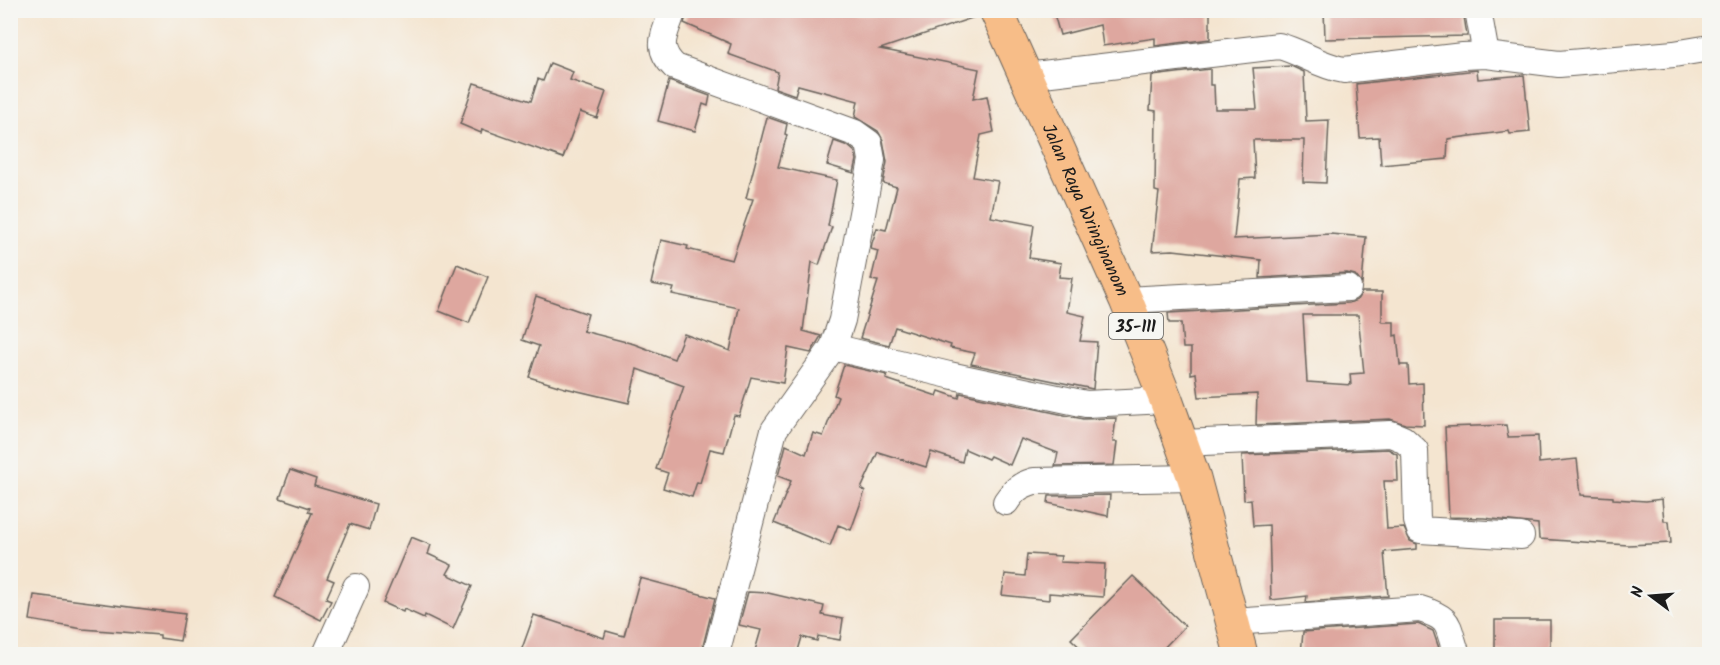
<svg xmlns="http://www.w3.org/2000/svg" width="1720" height="665" font-family="Kalam,sans-serif">
<style>
.building{fill:#dea79f;fill-rule:evenodd}
.lines{fill:none;stroke-linecap:round;stroke-linejoin:round}
.street-casing{stroke:#68625b;stroke-width:28}
.primary-casing{stroke:#68625b;stroke-width:35}
.street{stroke:#fff;stroke-width:26}
.primary{stroke:#f7bd88;stroke-width:33}
.labels{text-anchor:middle;stroke-width:4.5;stroke-linejoin:round;paint-order:stroke}
.shield{fill:#f6f6f2;stroke:#5d5d5c;stroke-width:1.5}
.shield-label{font-size:16px;font-weight:bold;fill:#1c1c1c}
.street-label{font-size:18px;fill:#1c1c1c;stroke:#f6f6f2}
</style>
<rect width="100%" height="100%" fill="#f6f6f2"/>
<filter id="ink" filterUnits="userSpaceOnUse"><feTurbulence type="fractalNoise" baseFrequency=".0167" numOctaves="2"/><feDisplacementMap in="SourceGraphic" scale="12" xChannelSelector="R" yChannelSelector="G"/><feConvolveMatrix kernelMatrix="1 2 1 2 8 2 1 2 1" color-interpolation-filters="sRGB"/></filter>
<filter id="wash" filterUnits="userSpaceOnUse"><feTurbulence type="fractalNoise" baseFrequency=".008" numOctaves="4" result="noise"/><feDisplacementMap in="SourceGraphic" scale="24" xChannelSelector="R" yChannelSelector="G"/><feGaussianBlur stdDeviation="1.35" result="paint"/><feColorMatrix in="noise" values="0 0 0 0 0 0 0 0 0 0 0 0 0 0 0 0 0 1.4 0 .05"/><feComposite in="paint" operator="in"/></filter>
<g filter="url(#wash)">
<rect width="100%" height="100%" fill="#f4e5d0"/>
<g id="blocks">
<g class="building">
<polygon points="688,10 829,10 855,15 894,14 894,12 975,14 975,17 880,49 979,69 973,99 987,96 994,132 981,135 973,177 998,181 991,217 1034,225 1029,258 1061,263 1059,277 1072,278 1067,312 1085,316 1080,341 1097,342 1093,389 971,364 975,353 950,348 951,345 895,327 889,345 860,338 878,281 871,280 878,251 871,249 872,243 877,228 886,230 897,187 883,183 887,162 883,140 878,131 855,117 858,101 798,85 795,95 775,88 778,72 728,54 731,44 684,23"/>
<polygon points="1070,10 1210,10 1210,39 1155,46 1155,38 1103,46 1100,25 1060,35 1054,14"/>
<polygon points="1324,10 1463,10 1467,36 1325,39"/>
<polygon points="550,63 573,72 570,80 606,92 597,118 580,112 563,158 482,129 481,133 460,124 474,83 531,101 538,79 543,81"/>
<polygon points="1291,66 1304,72 1306,121 1329,120 1326,183 1303,182 1304,140 1253,140 1255,178 1240,179 1234,239 1330,234 1366,237 1362,284 1355,275 1347,273 1260,278 1261,260 1173,250 1152,251 1159,192 1155,191 1156,111 1150,110 1152,76 1210,69 1210,85 1214,85 1215,109 1257,109 1253,68"/>
<polygon points="1477,70 1478,79 1524,75 1530,132 1510,134 1509,131 1448,139 1447,159 1381,165 1379,137 1360,138 1356,84"/>
<polygon points="669,81 710,96 708,106 703,104 695,131 658,121"/>
<polygon points="767,117 787,124 785,134 787,135 778,167 837,180 828,226 832,227 819,265 812,262 803,331 821,336 811,353 788,348 783,383 751,377 739,416 734,415 724,452 710,449 700,483 697,482 692,497 663,488 668,473 656,469 684,386 637,369 629,403 565,388 529,377 539,346 522,340 536,296 588,314 583,331 634,344 674,359 684,334 730,351 739,308 672,294 674,288 651,284 661,240 688,246 687,249 732,260 753,199 746,198"/>
<polygon points="834,141 848,146 855,152 857,160 854,173 827,165"/>
<polygon points="457,264 488,277 469,323 439,311"/>
<path d="M 1362,292 L 1382,292 L 1382,322 L 1394,322 L 1394,336 L 1397,335 L 1400,365 L 1408,365 L 1409,384 L 1423,383 L 1424,425 L 1405,424 L 1390,419 L 1256,425 L 1257,394 L 1199,397 L 1196,373 L 1191,374 L 1191,348 L 1183,348 L 1181,323 L 1169,323 L 1168,313 L 1349,303 L 1357,300 ZM 1303,315 L 1358,315 L 1364,373 L 1350,374 L 1351,385 L 1307,382 Z"/>
<polygon points="844,365 887,375 886,379 937,396 939,391 959,398 960,393 1083,419 1116,418 1113,442 1117,442 1114,465 1055,466 1058,453 1021,439 1010,465 990,456 988,459 965,449 962,462 931,452 926,467 878,452 861,489 865,491 851,530 838,525 830,546 774,523 791,481 778,476 786,445 806,454 813,433 823,436 838,397 834,395"/>
<polygon points="1506,425 1508,437 1538,436 1539,463 1577,459 1581,495 1613,497 1613,499 1646,501 1662,499 1664,521 1669,521 1671,543 1628,545 1539,539 1538,524 1484,518 1449,517 1445,427"/>
<polygon points="1388,449 1397,454 1398,481 1384,481 1387,529 1404,528 1410,541 1417,544 1417,549 1384,552 1388,596 1306,602 1307,596 1271,600 1269,525 1253,526 1251,499 1244,500 1242,455"/>
<polygon points="290,470 316,479 314,486 376,504 369,530 350,524 327,578 334,581 326,599 331,601 321,620 275,597 312,513 308,512 310,508 280,498"/>
<polygon points="1110,495 1108,516 1048,503 1049,496"/>
<polygon points="411,537 431,545 428,554 452,565 447,574 472,586 453,629 425,615 424,618 404,609 403,612 383,603"/>
<polygon points="1027,554 1061,556 1060,562 1105,564 1103,597 1049,593 1049,600 1002,595 1005,574 1025,576"/>
<polygon points="1133,576 1185,626 1158,654 1087,654 1071,639"/>
<polygon points="640,578 715,598 701,654 520,654 534,615 604,638 606,631 624,636"/>
<polygon points="748,592 768,593 824,606 822,615 843,619 840,640 818,636 817,641 802,637 797,654 754,654 761,630 739,625"/>
<polygon points="34,595 185,614 180,641 160,638 160,635 83,629 30,620"/>
<rect x="1495" y="620" width="55" height="30"/>
<polygon points="1418,624 1433,631 1441,654 1301,654 1303,632"/>
</g>
</g>
</g>
<g filter="url(#ink)">
<use href="#blocks" fill-opacity="0" stroke="#68625b" stroke-width="1.5"/>
<g class="lines">
<defs>
<g id="street">
<path d="M 673,10 C 665,35 654,47 675,67 L 855,133 L 869,143 L 872,160 L 842,320 L 833,347 L 774,430 L 716,654"/>
<polyline points="1478,10 1486,55"/>
<path d="M 1026,76 L 1279,46 C 1302,52 1320,66 1344,70 L 1463,56 L 1486,55 L 1559,64 L 1674,54 L 1710,48"/>
<polyline points="1126,300 1348,288"/>
<polyline points="833,347 949,375 1086,404 1166,400"/>
<polyline points="1182,443 1391,434 1403,439 1415,450 1417,521 1420,530 1521,536"/>
<path d="M 1006,502 C 1014,490 1020,485 1034,481 L 1194,478"/>
<path d="M 1233,622 L 1420,609 C 1454,619 1446,626 1457,654"/>
<polyline points="326,654 356,587"/>
</g>
<g id="primary">
<path id="s1" d="M 996,10 L 1126,300 L 1166,400 L 1194,478 L 1241,654"/>
</g>
</defs>
<use href="#street" class="street-casing"/>
<use href="#primary" class="primary-casing"/>
<use href="#street" class="street"/>
<use href="#primary" class="primary"/>
</g>
</g>
<g class="labels">
<rect class="shield" x="1109" y="313" width="54" height="26" rx="4.5"/>
<g class="shield-label">
<text x="1136" y="332">35-111</text>
</g>
<g class="street-label">
<text dy="6" stroke="none"><textPath href="#s1" startOffset="219">Jalan Raya Wringinanom</textPath></text>
</g>
</g>
<rect width="1720" height="665" fill="none" stroke="#f6f6f2" stroke-width="36"/>
<g transform="translate(1651 596) rotate(286)" stroke="#f6f6f2" stroke-width="4.5" paint-order="stroke">
<path d="M0-4.5L10 22L0 15L-10 22Z" fill="#1c1c1c"/>
<text y="-9" font-size="16" font-weight="bold" text-anchor="middle" fill="#1c1c1c">N</text>
</g>
</svg>
